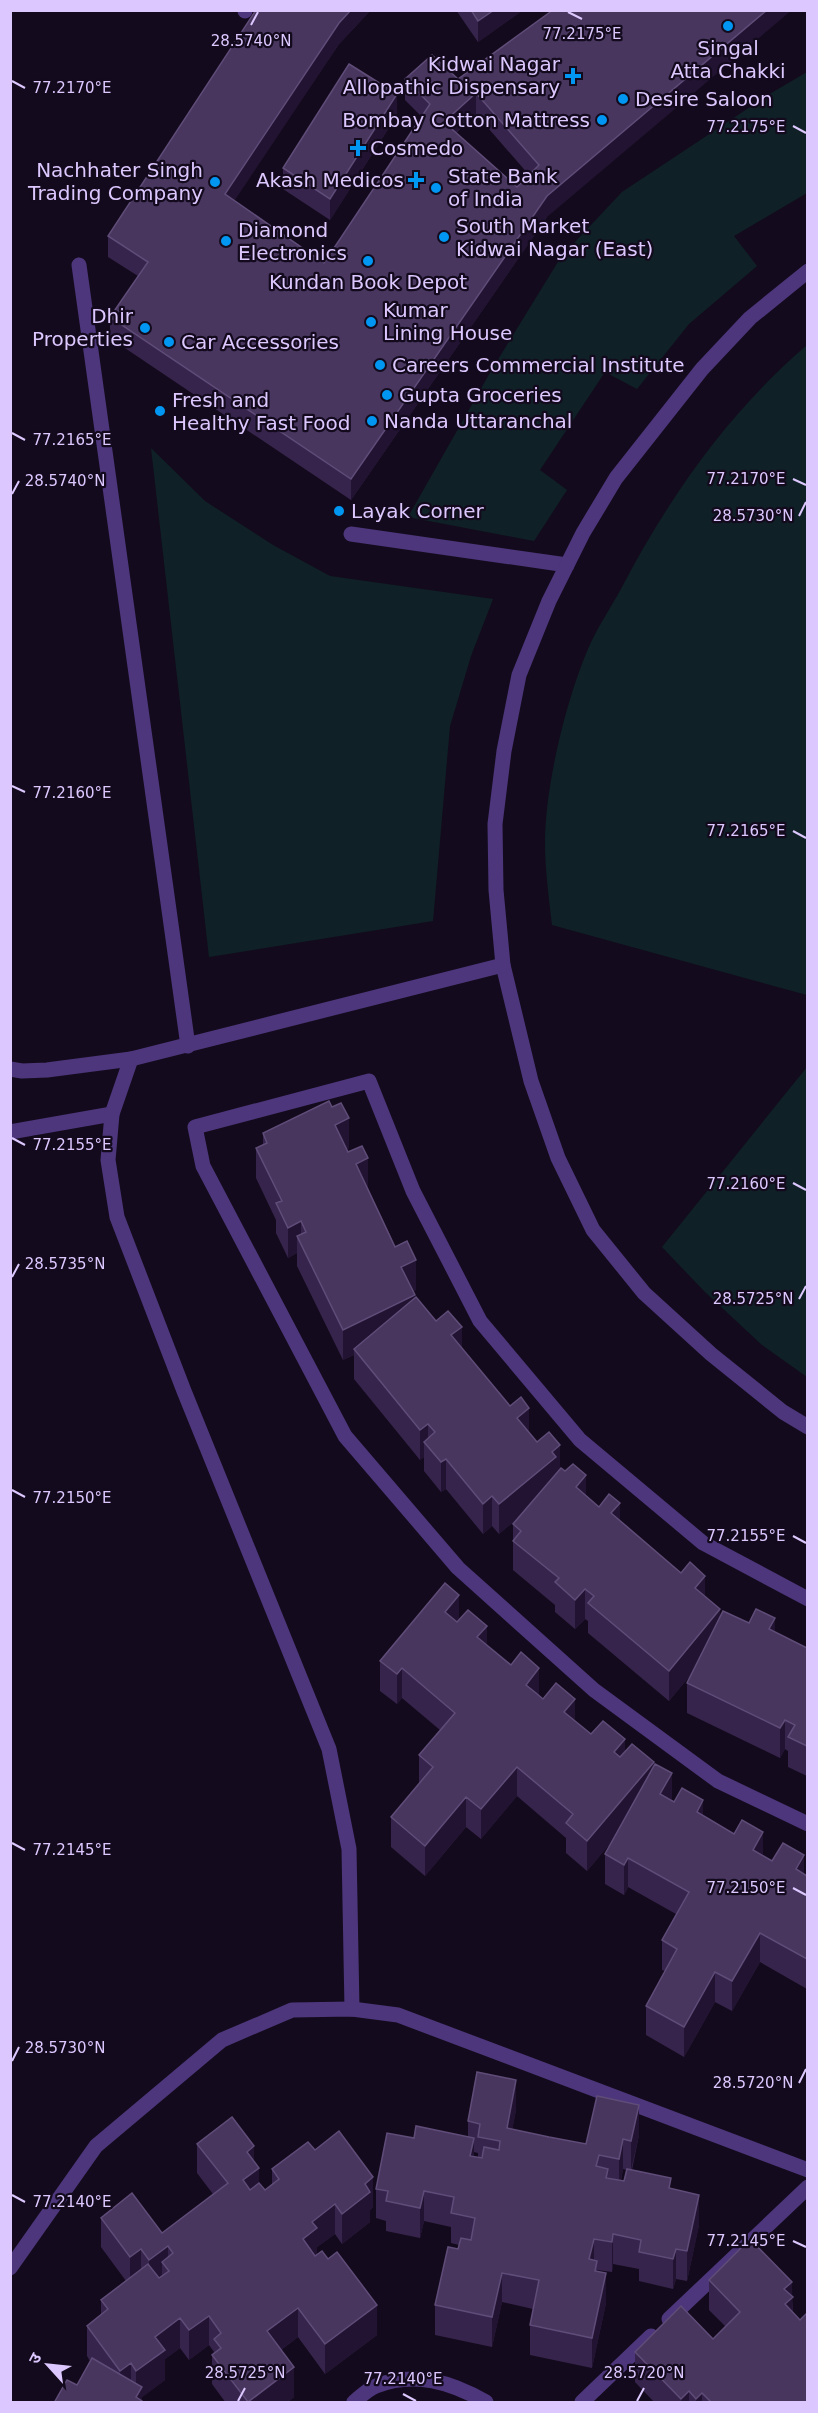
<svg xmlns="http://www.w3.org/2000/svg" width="818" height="2413" font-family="'DejaVu Sans','Noto Sans Devanagari',sans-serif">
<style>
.green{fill:#0f2127}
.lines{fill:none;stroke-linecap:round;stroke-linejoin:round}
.service{stroke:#4d367c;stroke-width:15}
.pedestrian{stroke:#4d367c;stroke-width:15}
.minor{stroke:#4d367c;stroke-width:15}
.tertiary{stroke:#4d367c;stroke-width:15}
.wall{fill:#37244c;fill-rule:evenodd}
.shaded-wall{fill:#211331}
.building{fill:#48365f;stroke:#604c78;stroke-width:1.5;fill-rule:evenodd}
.ticks{fill:none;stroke:#ddc7ff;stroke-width:2}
.poi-dot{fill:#0196f1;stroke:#130b1d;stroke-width:2}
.labels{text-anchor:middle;stroke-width:4.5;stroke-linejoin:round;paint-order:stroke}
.poi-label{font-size:20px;fill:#ddc7ff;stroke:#130b1d;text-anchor:start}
.ticks-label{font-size:15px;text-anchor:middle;fill:#ddc7ff;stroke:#130b1d;stroke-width:4.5;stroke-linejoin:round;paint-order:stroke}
</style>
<rect width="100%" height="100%" fill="#130b1d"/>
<g class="green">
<polygon points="807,72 807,193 734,236 757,266 689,324 637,389 605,372 540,470 567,490 534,541 408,517 491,371 561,257 622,192 768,95"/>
<path d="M 807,345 L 807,995 L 552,925 C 549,898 545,870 545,843 C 545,786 566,701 588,649 C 597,628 610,609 621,589 C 669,497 728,413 807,345 Z"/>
<polygon points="151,448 205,501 273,545 330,576 493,599 471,656 450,726 433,921 209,957"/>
<polygon points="807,1067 808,1377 807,1377 762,1345 704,1291 662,1247"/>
</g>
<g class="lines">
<g class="service">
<polyline points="245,10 245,11"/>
<polyline points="79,265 188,1046"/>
<polyline points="351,534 567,565"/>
</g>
<polyline class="pedestrian" points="10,1132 112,1114"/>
<g class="minor">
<polyline points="131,1059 112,1114 108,1160 117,1217 184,1391 329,1749 349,1849 352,2009"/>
<polyline points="808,1599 703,1543 580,1440 480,1321 413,1191 369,1081 195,1127 203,1166 345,1436 458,1568 594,1690 718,1781 808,1824"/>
<polyline points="10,2268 96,2146 222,2040 292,2010 352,2009 398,2015 808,2170"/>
<polyline points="669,2319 808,2187"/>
<path d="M 354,2402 C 360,2397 368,2389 376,2386 C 415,2371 451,2382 486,2402"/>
<polyline points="582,2402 651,2336"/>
</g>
<g class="tertiary">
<polyline points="808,271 750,318 702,369 616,478 583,533 549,601 519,675 504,751 495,824 496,890 503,965 531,1081 558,1158 593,1230 644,1293 711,1354 783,1412 808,1427"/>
<polyline points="10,1069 22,1071 47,1070 131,1059 503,965"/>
</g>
</g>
<g class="wall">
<path d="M 256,10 L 371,10 L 339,44 L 234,200 L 324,263 L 422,117 L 405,100 L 405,79 L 458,79 L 553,10 L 547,217 L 351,500 L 110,338 L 110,317 L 138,276 L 108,257 L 108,236 ZM 476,114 L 529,175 L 517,187 L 456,133 Z"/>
<polygon points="456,10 523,10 478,42"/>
<polygon points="397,115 330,220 283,189 283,168"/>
<polygon points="263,1133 349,1148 346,1149 368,1188 416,1290 413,1291 415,1298 436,1321 462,1348 529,1433 560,1469 586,1495 599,1507 620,1521 705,1597 720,1616 749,1623 775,1632 807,1648 807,1776 788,1767 788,1751 785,1749 780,1758 687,1713 687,1683 693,1672 669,1701 588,1633 588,1621 585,1619 575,1629 555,1612 555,1605 513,1570 513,1524 517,1519 499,1534 492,1526 483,1534 446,1489 441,1492 424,1471 424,1457 420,1460 354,1379 354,1355 343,1360 297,1266 297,1253 288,1258 276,1233 276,1220 256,1178 256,1148 263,1145"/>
<polygon points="459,1620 487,1645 539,1696 575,1721 591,1734 654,1767 672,1800 703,1816 763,1856 807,1876 807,1989 760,1962 732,2011 715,2002 684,2057 646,2035 646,2006 665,1971 662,1970 662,1940 676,1914 628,1887 624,1895 605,1884 605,1854 613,1840 587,1871 566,1853 566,1838 517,1796 481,1839 466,1827 425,1876 391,1847 391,1817 419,1784 419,1755 440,1730 402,1698 397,1704 380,1691 380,1661"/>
<path d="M 516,2110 L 512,2130 L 586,2144 L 639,2135 L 632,2170 L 671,2189 L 699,2225 L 687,2281 L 676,2279 L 673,2289 L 639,2281 L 639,2269 L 613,2264 L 612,2272 L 597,2270 L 606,2303 L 592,2368 L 530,2355 L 530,2325 L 533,2309 L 502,2302 L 492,2347 L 435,2335 L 435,2305 L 459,2245 L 451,2243 L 451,2227 L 424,2221 L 420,2238 L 386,2231 L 386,2221 L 376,2218 L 376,2189 L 414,2138 L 468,2137 L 468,2121 ZM 474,2152 L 478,2153 L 478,2157 L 474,2157 ZM 623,2169 L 626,2170 L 624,2181 L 621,2180 Z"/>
<polygon points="197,2144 254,2161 259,2183 265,2190 272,2184 272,2169 315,2150 373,2207 370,2210 370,2222 342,2244 335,2234 317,2247 317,2254 377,2335 325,2374 298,2337 281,2350 294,2397 287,2403 226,2403 212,2384 212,2355 214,2352 209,2345 189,2360 180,2348 165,2359 165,2380 142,2397 77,2385 90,2361 87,2356 87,2326 101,2315 101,2300 126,2281 101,2247 101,2218 162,2233 213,2194 197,2173"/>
<polygon points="709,2280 792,2297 793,2312 800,2320 807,2403 655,2403 635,2382 635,2352 713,2339 726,2327 709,2310"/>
</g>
<g class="shaded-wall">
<polygon points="351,10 371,10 339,44 225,215 225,194 339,23"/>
<polygon points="494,10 523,10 478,42 478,21"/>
<polygon points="767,10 792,10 547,217 351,500 351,479 547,196"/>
<polygon points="476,93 476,114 444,143 444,122"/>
<polygon points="397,94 397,115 330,220 330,199"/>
<polygon points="349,1118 349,1148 335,1155 335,1125"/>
<polygon points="368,1158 368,1188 356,1194 356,1164"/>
<polygon points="301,1221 301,1243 297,1236 297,1253 288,1258 288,1228"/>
<polygon points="416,1260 416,1290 401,1297 401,1267"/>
<polygon points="415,1295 415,1325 354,1349 354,1355 343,1360 343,1330"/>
<polygon points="462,1327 462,1357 451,1335"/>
<polygon points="529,1408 529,1438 517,1418"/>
<polygon points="428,1424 428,1447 424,1442 424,1457 420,1460 420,1430"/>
<polygon points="560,1445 560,1475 556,1486 499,1534 499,1504"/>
<polygon points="446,1459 446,1489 441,1492 441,1462"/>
<polygon points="586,1475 586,1505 576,1487"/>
<polygon points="492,1496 492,1526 483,1534 483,1504"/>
<polygon points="620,1503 620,1533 611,1513"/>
<polygon points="705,1576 705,1606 695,1588"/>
<polygon points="585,1589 585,1619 575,1629 575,1600"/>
<polygon points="459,1595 459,1625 445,1612"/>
<polygon points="720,1609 720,1639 669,1701 669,1671"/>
<polygon points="775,1618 775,1648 769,1629"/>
<polygon points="487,1626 487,1656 477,1637"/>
<polygon points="402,1668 402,1698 397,1704 397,1674"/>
<polygon points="539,1668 539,1698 526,1685"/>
<polygon points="575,1699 575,1729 564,1712"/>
<polygon points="785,1720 785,1749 780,1758 780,1728"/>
<polygon points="625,1739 625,1769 614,1752"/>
<polygon points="654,1762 654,1792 587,1871 587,1841"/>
<polygon points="517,1767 517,1796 481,1839 481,1809"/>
<polygon points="672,1773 672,1803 660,1794"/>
<polygon points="466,1797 466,1827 425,1876 425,1846"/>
<polygon points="703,1800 703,1830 697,1812"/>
<polygon points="763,1832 763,1861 753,1850"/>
<polygon points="804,1855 804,1884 796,1869"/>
<polygon points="628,1858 628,1887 624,1895 624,1865"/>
<polygon points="760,1933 760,1962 732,2011 732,1981"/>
<polygon points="715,1972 715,2002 684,2057 684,2027"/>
<polygon points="516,2080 516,2110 507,2158 507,2128"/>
<polygon points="639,2105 639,2135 631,2170 631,2141"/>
<polygon points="474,2138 474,2168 470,2156"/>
<polygon points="623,2139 623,2169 619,2189 619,2159"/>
<polygon points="254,2146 254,2172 259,2168 259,2198 243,2210 243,2180 247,2152"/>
<polygon points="373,2177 373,2207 370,2210 370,2222 342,2244 342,2214 365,2184"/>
<polygon points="424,2191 424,2221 420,2238 420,2208"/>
<polygon points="699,2195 699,2225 687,2281 687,2251"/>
<polygon points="335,2204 335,2234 317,2247 317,2258 303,2239 312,2222"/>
<polygon points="613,2234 613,2264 612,2272 612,2242"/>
<polygon points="594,2239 594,2269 589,2259"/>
<polygon points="168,2246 168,2270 162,2262 162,2281 149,2290 149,2260"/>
<polygon points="141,2249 141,2279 130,2287 130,2257"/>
<polygon points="676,2249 676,2279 673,2289 673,2259"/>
<polygon points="502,2273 502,2302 492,2347 492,2317"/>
<polygon points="606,2273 606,2303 592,2368 592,2338"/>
<polygon points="792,2282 793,2327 785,2334 784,2289"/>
<polygon points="377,2305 377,2335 325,2374 325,2344"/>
<polygon points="298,2308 298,2337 267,2360 267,2331"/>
<polygon points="209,2316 209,2345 189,2360 189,2330"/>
<polygon points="180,2318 180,2348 165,2359 165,2380 142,2397 142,2403 136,2403 136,2371 155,2337"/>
<polygon points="131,2363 131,2393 120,2401 120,2371"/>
<polygon points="294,2367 294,2397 287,2403 248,2403"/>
<polygon points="689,2391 689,2403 681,2403 681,2399"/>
<polygon points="702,2393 702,2403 696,2403 696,2399"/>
</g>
<g class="building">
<path d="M 256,10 L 351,10 L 339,23 L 225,194 L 324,263 L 430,104 L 405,79 L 432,55 L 458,79 L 553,10 L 767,10 L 547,196 L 351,479 L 110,317 L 148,262 L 108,236 ZM 476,93 L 539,165 L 517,187 L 444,122 Z"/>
<polygon points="471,10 494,10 478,21"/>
<polygon points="349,64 397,94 330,199 283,168"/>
<polygon points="329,1101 332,1107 341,1103 349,1118 335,1125 348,1152 362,1146 368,1158 356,1164 395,1247 407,1241 416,1260 401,1267 415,1295 343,1330 297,1236 306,1232 301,1221 288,1228 276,1203 282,1201 256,1148 267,1143 263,1133"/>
<polygon points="416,1297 436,1321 448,1311 462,1327 451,1335 510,1406 521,1397 529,1408 517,1418 537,1442 549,1432 560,1445 552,1452 556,1457 499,1504 492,1496 483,1504 446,1459 441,1462 424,1442 435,1432 428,1424 420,1430 354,1349"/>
<polygon points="573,1464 586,1475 576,1487 599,1507 609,1494 620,1503 611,1513 681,1573 690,1562 705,1576 695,1588 720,1609 669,1671 588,1603 594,1596 585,1589 575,1600 555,1582 559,1578 513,1541 521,1531 513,1524 561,1468 565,1471"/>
<polygon points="445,1583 459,1595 445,1612 457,1622 468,1610 487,1626 477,1637 511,1665 521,1652 539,1668 526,1685 536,1693 543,1699 556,1683 575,1699 564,1712 591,1734 603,1721 625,1739 614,1752 620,1757 632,1744 654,1762 587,1841 566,1823 573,1814 517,1767 481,1809 466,1797 425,1846 391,1817 433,1767 419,1755 455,1713 402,1668 397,1674 380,1661"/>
<polygon points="756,1609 775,1618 769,1629 807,1648 807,1746 788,1737 795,1725 785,1720 780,1728 687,1683 723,1611 749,1623"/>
<polygon points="655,1764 672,1773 660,1794 674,1802 682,1788 703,1800 697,1812 734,1834 742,1820 763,1832 753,1850 772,1861 783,1843 804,1855 796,1869 807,1876 807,1959 760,1933 732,1981 715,1972 684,2027 646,2006 677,1949 662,1940 689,1892 628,1858 624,1865 605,1854"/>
<polygon points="477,2072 516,2080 507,2128 549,2137 586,2144 597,2096 639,2105 631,2141 623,2139 619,2159 599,2155 596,2166 608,2169 606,2178 624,2181 627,2169 671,2178 669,2188 699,2195 687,2251 676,2249 673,2259 639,2252 641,2240 613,2234 612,2242 594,2239 589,2259 597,2261 595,2271 606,2273 592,2338 530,2325 539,2280 502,2273 492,2317 435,2305 448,2247 458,2249 461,2238 471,2240 475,2218 451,2213 454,2197 424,2191 420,2208 386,2201 388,2191 376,2189 387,2133 414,2138 416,2126 474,2138 470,2156 482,2158 484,2147 499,2150 500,2141 478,2137 480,2124 468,2121"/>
<polygon points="232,2117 254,2146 247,2152 259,2168 243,2180 250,2190 259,2183 265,2190 279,2179 272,2169 308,2142 315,2150 339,2131 373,2177 365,2184 370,2192 342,2214 335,2204 312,2222 317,2228 303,2239 315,2256 322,2251 328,2259 337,2252 377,2305 325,2344 298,2308 267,2331 294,2367 248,2402 212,2355 221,2348 214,2339 221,2333 209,2316 189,2330 180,2318 155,2337 165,2350 136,2371 131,2363 120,2371 87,2326 108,2309 101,2300 148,2264 159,2278 169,2271 162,2262 173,2253 168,2246 149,2260 141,2249 130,2257 101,2218 132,2193 162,2233 228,2183 197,2144"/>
<polygon points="750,2239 792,2282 784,2289 793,2297 785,2304 800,2320 807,2313 807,2403 712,2403 702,2393 696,2399 689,2391 681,2399 635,2352 681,2306 713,2339 740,2312 709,2280"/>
<polygon points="92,2358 142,2387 136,2397 145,2403 54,2403 67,2380 77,2385"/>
</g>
<path class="ticks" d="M 568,12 L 582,19M 251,25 L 258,12M 12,81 L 25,88M 793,126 L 806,133M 12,433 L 25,440M 793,479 L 806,485M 12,494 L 19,481M 799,516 L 806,502M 12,786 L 25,792M 793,831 L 806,838M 12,1138 L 25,1145M 793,1183 L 806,1190M 12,1277 L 19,1264M 799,1299 L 806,1286M 12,1490 L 25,1497M 793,1536 L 806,1543M 12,1843 L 25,1850M 793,1888 L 806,1895M 12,2061 L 19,2047M 799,2083 L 806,2069M 12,2195 L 25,2202M 793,2241 L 806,2247M 403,2394 L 416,2401M 238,2401 L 245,2388M 637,2401 L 644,2388"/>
<g class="poi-dot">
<circle cx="728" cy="26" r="6"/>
<path d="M570 67h6v6h6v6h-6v6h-6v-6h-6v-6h6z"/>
<circle cx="623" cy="99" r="6"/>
<circle cx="602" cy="120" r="6"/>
<path d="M355 139h6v6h6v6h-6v6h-6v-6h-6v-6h6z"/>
<path d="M413 171h6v6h6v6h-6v6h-6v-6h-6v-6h6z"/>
<circle cx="215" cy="182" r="6"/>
<circle cx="436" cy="188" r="6"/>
<circle cx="444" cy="237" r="6"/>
<circle cx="226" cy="241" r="6"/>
<circle cx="368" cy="261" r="6"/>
<circle cx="371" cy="322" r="6"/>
<circle cx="145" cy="328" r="6"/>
<circle cx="169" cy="342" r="6"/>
<circle cx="380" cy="365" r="6"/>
<circle cx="387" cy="395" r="6"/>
<circle cx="160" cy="411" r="6"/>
<circle cx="372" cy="421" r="6"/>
<circle cx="339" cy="511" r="6"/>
</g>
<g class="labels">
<g class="poi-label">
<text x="728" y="55" text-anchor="middle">Singal<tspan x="728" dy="23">Atta Chakki</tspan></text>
<text x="560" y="71" text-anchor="end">Kidwai Nagar<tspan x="560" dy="23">Allopathic Dispensary</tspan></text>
<text x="635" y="106">Desire Saloon</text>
<text x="590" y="127" text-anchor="end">Bombay Cotton Mattress</text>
<text x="370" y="155">Cosmedo</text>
<text x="203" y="177" text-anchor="end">Nachhater Singh<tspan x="203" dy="23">Trading Company</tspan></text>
<text x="448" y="183">State Bank<tspan x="448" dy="23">of India</tspan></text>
<text x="404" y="187" text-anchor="end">Akash Medicos</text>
<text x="456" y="233">South Market<tspan x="456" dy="23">Kidwai Nagar (East)</tspan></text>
<text x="238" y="237">Diamond<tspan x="238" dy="23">Electronics</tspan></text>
<text x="368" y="289" text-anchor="middle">Kundan Book Depot</text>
<text x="383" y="317">Kumar<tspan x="383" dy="23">Lining House</tspan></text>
<text x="133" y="323" text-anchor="end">Dhir<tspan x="133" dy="23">Properties</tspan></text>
<text x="181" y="349">Car Accessories</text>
<text x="392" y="372">Careers Commercial Institute</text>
<text x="399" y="402">Gupta Groceries</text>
<text x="172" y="407">Fresh and<tspan x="172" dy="23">Healthy Fast Food</tspan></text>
<text x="384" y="428">Nanda Uttaranchal</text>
<text x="351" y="518">Layak Corner</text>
</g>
</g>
<g class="ticks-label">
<text x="582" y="39">77.2175°E</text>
<text x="251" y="46">28.5740°N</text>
<text x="72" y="93">77.2170°E</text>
<text x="746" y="132">77.2175°E</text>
<text x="72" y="445">77.2165°E</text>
<text x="746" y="484">77.2170°E</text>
<text x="65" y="486">28.5740°N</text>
<text x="753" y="521">28.5730°N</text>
<text x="72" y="798">77.2160°E</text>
<text x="746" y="836">77.2165°E</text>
<text x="72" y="1150">77.2155°E</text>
<text x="746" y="1189">77.2160°E</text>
<text x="65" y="1269">28.5735°N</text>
<text x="753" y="1304">28.5725°N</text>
<text x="72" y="1503">77.2150°E</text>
<text x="746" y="1541">77.2155°E</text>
<text x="72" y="1855">77.2145°E</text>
<text x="746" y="1893">77.2150°E</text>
<text x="65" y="2053">28.5730°N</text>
<text x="753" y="2088">28.5720°N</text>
<text x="72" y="2207">77.2140°E</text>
<text x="746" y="2246">77.2145°E</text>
<text x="245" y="2378">28.5725°N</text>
<text x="644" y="2378">28.5720°N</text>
<text x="403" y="2384">77.2140°E</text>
</g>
<rect width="818" height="2413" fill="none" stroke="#ddc7ff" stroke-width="24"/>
<g transform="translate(48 2365) rotate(297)" stroke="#130b1d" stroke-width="4.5" paint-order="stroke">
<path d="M0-4.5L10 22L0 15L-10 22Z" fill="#ddc7ff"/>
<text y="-9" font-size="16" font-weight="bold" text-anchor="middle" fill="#ddc7ff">उ</text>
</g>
</svg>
